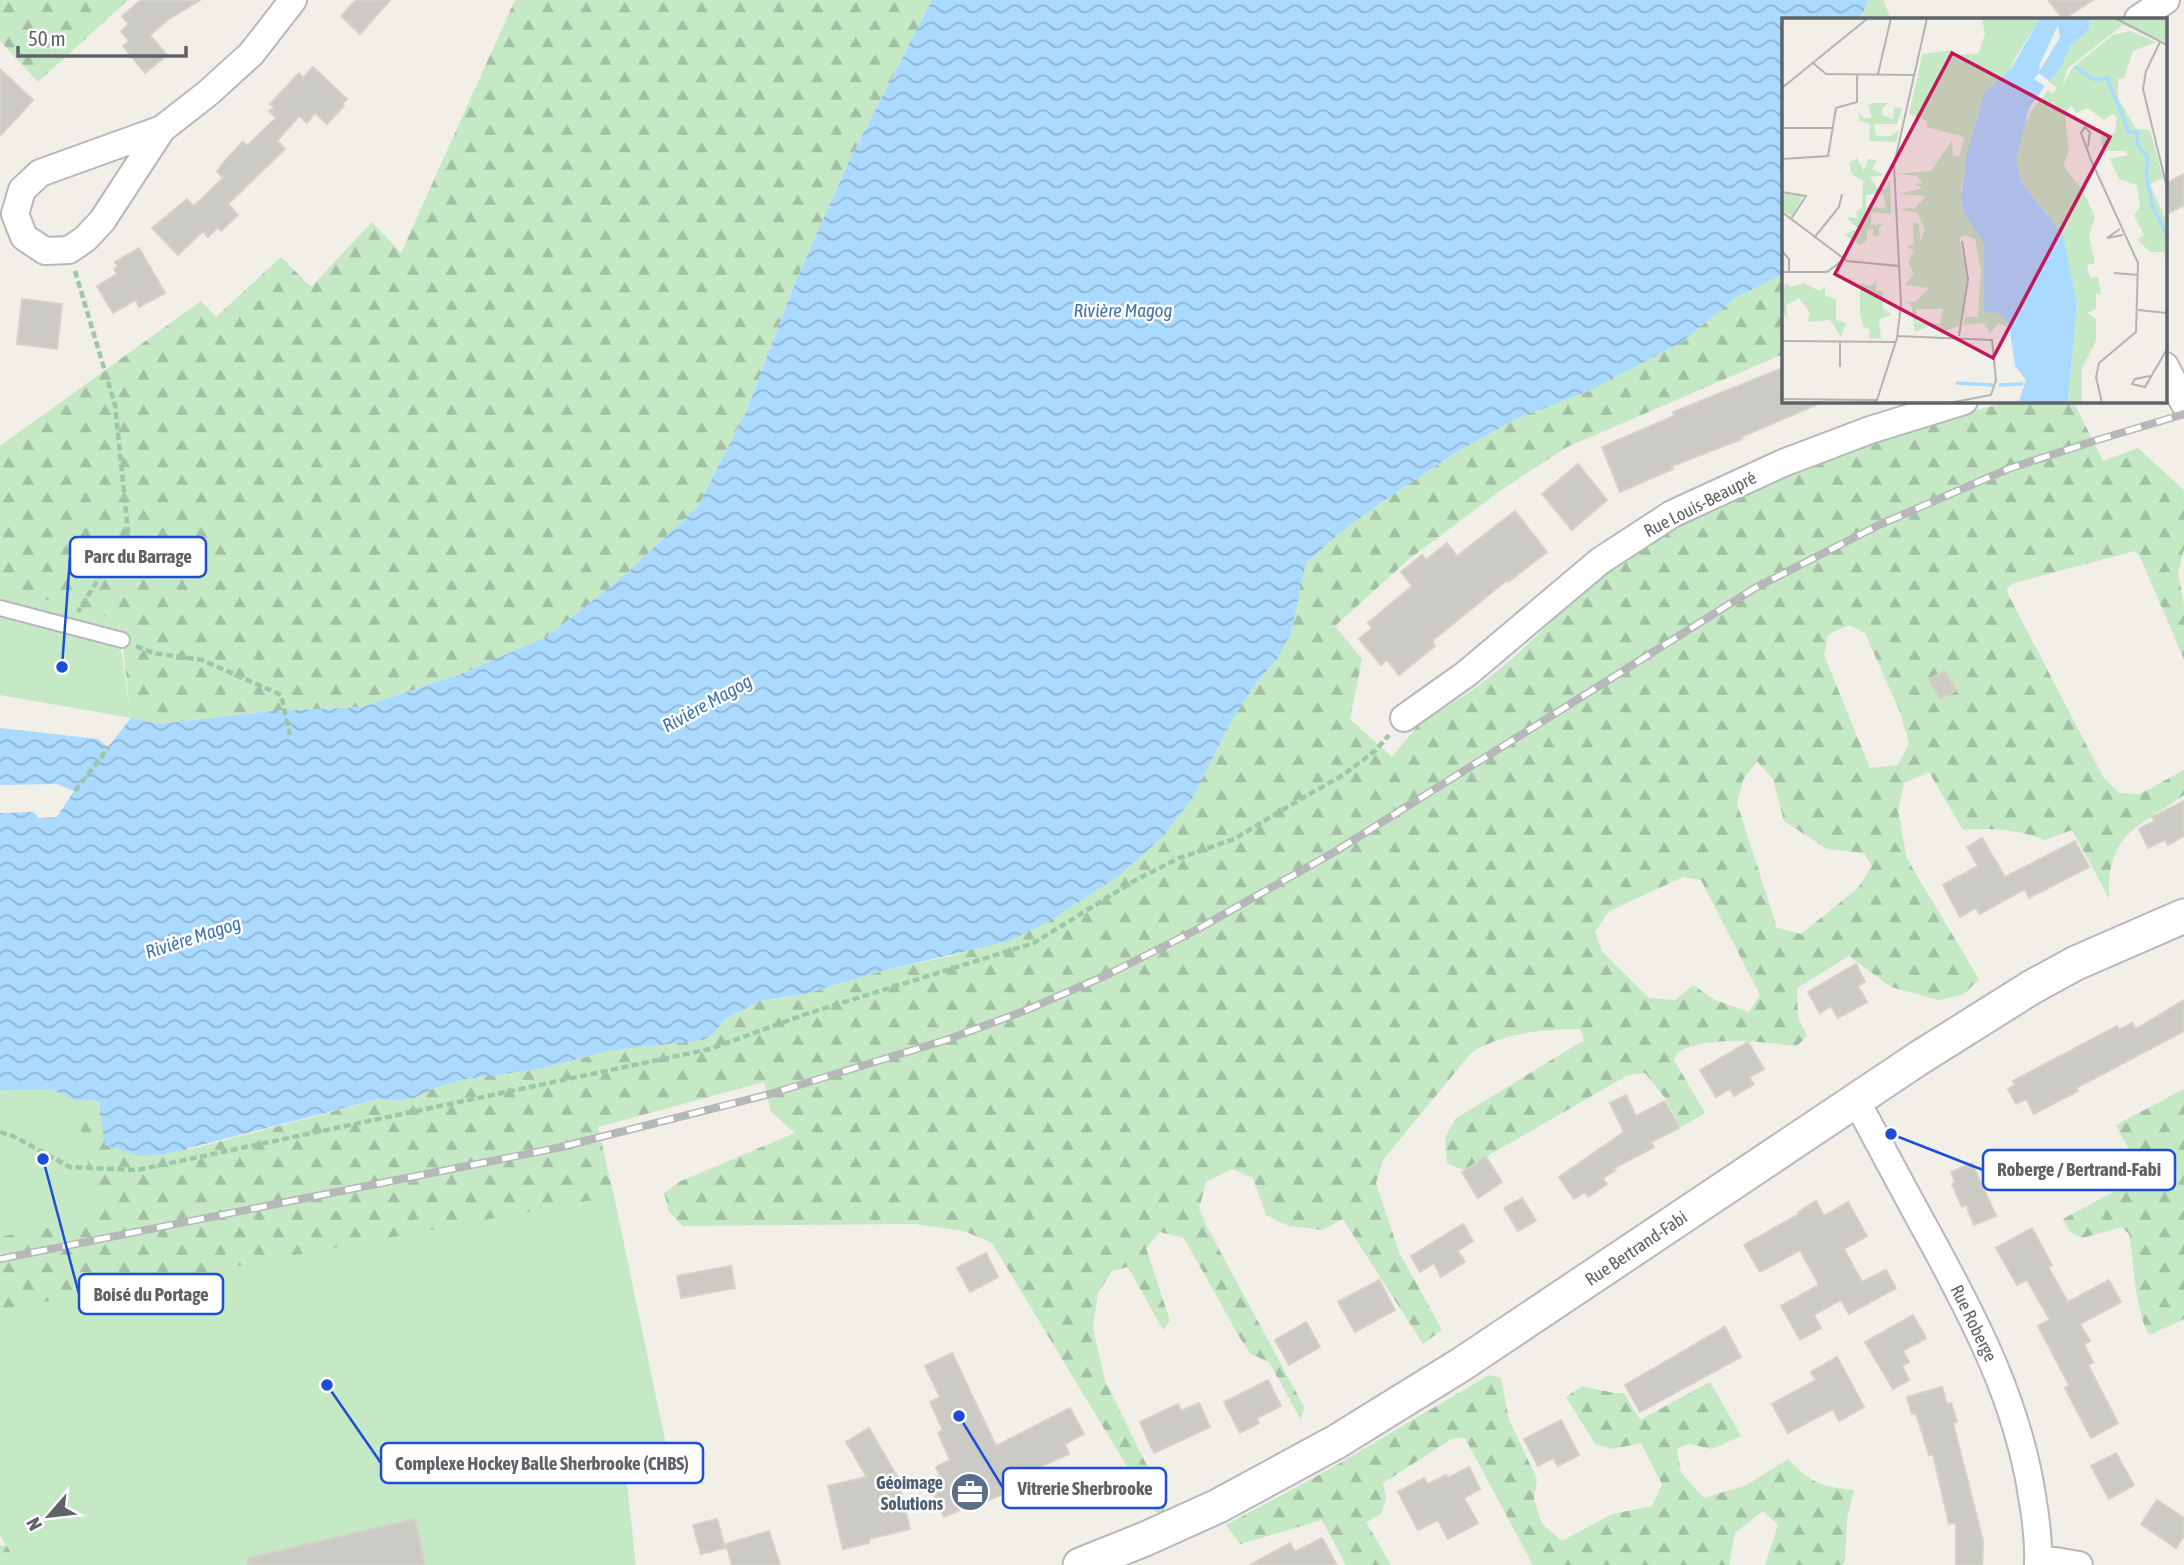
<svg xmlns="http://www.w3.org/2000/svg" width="2184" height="1565" font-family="'Asap Condensed',sans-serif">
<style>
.forest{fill:url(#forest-firs);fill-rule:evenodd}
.park{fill:#c5e8c5}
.water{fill:url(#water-waves)}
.building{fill:#cccac5;stroke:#d6d1c6;stroke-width:2}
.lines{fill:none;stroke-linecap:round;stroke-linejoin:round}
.service-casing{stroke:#b5b8bc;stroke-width:18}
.minor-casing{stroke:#b5b8bc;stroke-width:30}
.tertiary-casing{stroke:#b5b8bc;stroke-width:37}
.path{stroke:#9cc7a9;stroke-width:4.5;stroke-dasharray:7 3.5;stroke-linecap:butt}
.service{stroke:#fff;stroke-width:14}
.minor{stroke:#fff;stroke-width:26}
.tertiary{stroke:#fff;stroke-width:33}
.rail-casing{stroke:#b6b7b8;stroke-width:8}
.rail{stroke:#fff;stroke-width:5;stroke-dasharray:16;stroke-linecap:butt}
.labels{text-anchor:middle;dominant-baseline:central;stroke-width:5;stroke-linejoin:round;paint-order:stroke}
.street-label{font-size:18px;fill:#5f6368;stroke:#fff}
.service-label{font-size:18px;font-weight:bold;fill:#4e5e75;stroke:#fff;text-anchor:end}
.water-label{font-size:19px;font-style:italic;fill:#4174aa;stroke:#fff}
.inset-river{fill:none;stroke:#aadaff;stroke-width:3.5}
.inset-road{fill:none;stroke:#b3b3b1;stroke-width:2}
.view{fill:#c2185b;fill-opacity:0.15;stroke:#c2185b;stroke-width:3.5}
.inset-edge{fill:none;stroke:#5f6368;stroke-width:3.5}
.leader{fill:none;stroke:#1d4ed8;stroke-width:2.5}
.callout-dot{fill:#1d4ed8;stroke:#fff;stroke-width:2.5}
.callout{fill:#fff;stroke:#1d4ed8;stroke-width:2.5}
.callout-label{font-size:19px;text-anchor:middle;font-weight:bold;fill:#5f6368}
</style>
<defs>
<pattern id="forest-firs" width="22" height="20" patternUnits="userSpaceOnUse" patternTransform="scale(1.75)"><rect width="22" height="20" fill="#c5e8c5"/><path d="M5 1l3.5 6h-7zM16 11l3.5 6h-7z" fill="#a3c0a4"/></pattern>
<pattern id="water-waves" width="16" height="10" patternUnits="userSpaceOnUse" patternTransform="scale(1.75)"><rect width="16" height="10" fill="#aadaff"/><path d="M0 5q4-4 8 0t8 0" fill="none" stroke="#8eb4d2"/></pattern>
</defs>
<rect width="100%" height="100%" fill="#f1efe8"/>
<path class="forest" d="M0,0h128l-90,82 -38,-41z
M515,0h417l-82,159 -56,126 -47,125 -49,96 -72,68 -78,62 -82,36 -104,35 -90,4 -113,13 -28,-6 -9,-78 -5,-20 -117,-33v-141l201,-145 15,16 65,-60 30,30 61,-65 29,31z
M1869,0h14l8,19h-31z
M1779,274h4v80l-218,94 -65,43 -92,69 -73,66 27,33 -12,60 42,38 27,-33 58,-37 35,-28 91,-86 51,-38 146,-68 129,-44 82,-22h62l30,60 35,-13 46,42v59l-6,24 6,32v54l-44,-102 -5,-6 -121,32 -6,4 -1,5 96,185 16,16 21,1 44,-24v25c-47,32 -77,39 -75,103l-37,-68 -27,10c-26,-10 -54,-13 -82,-10l-34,-58 -25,11 -6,28 9,48 72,120 -15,15 -25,6 -48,-13 -42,-31 -52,32 1,29 9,19 -10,10c-36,-4 -87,-11 -119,6l-4,8 31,53 -25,15 -14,-29 -21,-26 -17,2 -165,95 -16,-7 -2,-25 10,-19 129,-79 -4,-11c-37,0 -78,4 -109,24l-88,107 -7,23 23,69 43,78 -19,14 -80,-125 -21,11 -33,-4 -23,-11 -13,-37 -21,-9 -26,13 -7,27 7,16 98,182 -3,13 -32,-58 -18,-8 -11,-16 -56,-100 -24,-6 -14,16 24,73 -7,9 -35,-63 -16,4 -14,22 -5,35 12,53 61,123 -5,12 -9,-8 -160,-265 -28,-12 -50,-7 -231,2 -14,-14 -5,-19 17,-12 114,-48 -24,-21 -7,-30 -166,45 16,69 -13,41 -601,170v-317l51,-1 24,11 24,1 89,49 191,-51 18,2 17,-3 21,-10 31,-9 74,-10 68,-18 95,-11 10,-5 11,-15 36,-19 45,-7 81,-24 65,-14 97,-34 71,-46 73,-77 40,-79 25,-38 21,-24 13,-25 14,-70 31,-27 46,-34 75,-50 59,-33 73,-28 93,-49 53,-44zM1849,625l16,8 35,79 9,31 -11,22 -28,3 -46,-113 4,-20zM1757,761l16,18 11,42 43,28 37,4 8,13 -14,22 -57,46 -24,-6 -40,-125 6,-23zM1683,877l18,3 59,115 -11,17 -34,-12 -22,-15 -18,15 -26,-2 -47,-47 -7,-19 14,-21z
M2184,1089v230l-34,16c-14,-16 -17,-78 -21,-101l-7,-7 -40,11 -12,-6 -7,-13 80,-43 -27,-51z
M1489,1375l12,3 8,42 28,59 -3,21 8,24 20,17 50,-27 40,-8 10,-22 -21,-41 -28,6 -18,-5 -29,-47 16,-11 32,7h10l16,27 70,-38 31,54 -29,13 -23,-5 -12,5 4,24 23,25 43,-13 41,-26c22,24 34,28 66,31l-7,30 -2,41 -3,4h-77l13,-40 -15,-14 -28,22 -6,32h-196l-68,-127h-12l-70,45 3,16 -5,15 -15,8 25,43h-45l-24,-45 -82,24 -14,-19 102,-55z
M0,1504l42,61h-42v-19l6,-1 -6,-10z"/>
<path class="park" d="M0,587l117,33 14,98 -131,-23z
M51,1089l24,11 24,118 -99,19v-147z
M614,1196l55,263 -43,17 10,89h-618l-18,-30v-225z"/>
<path class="water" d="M932,0h937l-9,19h-77v255l-48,24 -53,44 -93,49 -73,28 -59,33 -75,50 -46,34 -30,27 -15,70 -13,25 -21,24 -25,38 -40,79 -30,38 -43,39 -71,46 -39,19 -123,29 -81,24 -45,7 -36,19 -11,15 -10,5 -95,11 -68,18 -74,10 -31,9 -21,10 -17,3 -18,-2 -213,55 -26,2 -35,-11 -6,-44 -24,-1 -24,-11 -51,1v-277l33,-1 6,6 18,-1 17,-26 -17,-7 -57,1v-57l98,11 10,8 23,-29 28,6 113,-13 90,-4 104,-35 82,-36 78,-62 72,-68 49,-96 47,-125 56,-126z"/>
<path class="building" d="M141,0h59l-31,19 -19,16 17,20 -22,18 -22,-27 6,-5 -8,-10 8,-7 -7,-8z
M356,0h34l-30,34 -19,-18z
M2048,0h45l-30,19z
M313,67l34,32 -5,5 2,2 -17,18 -12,-11 -8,10 -8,-7 -22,25 8,8 -57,55 10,11 -17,16 -3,-4 -10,10 -5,-6 -25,24 -26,-27 35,-29 7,7 29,-28 -6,-7 8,-10 18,-19 4,4 29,-28 -7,-7 5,-4 -4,-3 29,-31 4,5z
M0,69l33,31 -33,36z
M2184,174v31l-19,10v-31z
M139,248l26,45 -26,14 -3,-7 -23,13 -16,-27 20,-12 -3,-5 4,-3 -3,-4z
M22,299l40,5 -5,45 -40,-5z
M1783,368v33h42l-84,36 1,2 -70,27 1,3 -53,23 -18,-45 72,-31 -1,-4z
M1578,464l29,36 -35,30 -30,-36z
M1515,511l32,41 -39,30 -1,-2 -75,61 3,5 -36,29 -12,-15 -6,5 -22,-26 13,-11 -4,-5 44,-37 -11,-14 21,-17 4,5 21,-17 10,13z
M1945,671l11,19 -16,9 -11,-19z
M2184,801v35l-16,9 -3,-5 -17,8 -9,-19 16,-8 -3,-4z
M1982,838l23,39 70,-36 14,26 -60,31 -4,-9 -45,25 -4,-6 -16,9 -17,-32 35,-19 -11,-19z
M1856,964l9,18 -7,4 9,16 -29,16 -7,-12 -11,7 -12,-21z
M2184,1000v31l-108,57 2,3 -44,23 -8,-15 -10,5 -8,-15 7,-4 -2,-4 104,-55 2,4 13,-7 4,6z
M1748,1042l16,27 -15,8 5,7 -20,12 -4,-7 -14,8 -16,-27z
M1626,1095l10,21 29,-15 14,27 -28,14 3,5 -40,21 2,2 -13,8 4,6 -19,13 -3,-5 -11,7 -15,-22 65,-45 -14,-29z
M1486,1157l16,25 -24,16 -16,-26z
M1972,1163l24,53 -22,9 -8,-20 -4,2 -10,-23 3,-2 -4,-10z
M1522,1198l14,23 -18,10 -14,-23z
M1816,1201l8,15 24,-14 19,34 -23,13 18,33 24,-12 10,18 -47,26 -8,-14 -27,15 7,13 -21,12 -19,-34 38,-21 -19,-35 -40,22 -16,-27 55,-31 -1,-2z
M1463,1224l10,17 -15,10 7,11 -24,15 -7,-14 -14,9 -9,-16z
M2032,1228l20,37 -4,2 20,35 41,-22 12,22 -41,22 10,17 -6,3 9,18 -5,3 30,58 -27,15 -26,-50 4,-3 -31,-59 12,-6 -23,-40 -10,5 -21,-37z
M986,1253l12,24 -28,15 -13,-24z
M731,1266l4,22 -54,10 -4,-22z
M1379,1280l16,30 -40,22 -17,-30z
M1913,1315l13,23 -23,13 6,11 -7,4 7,14 -16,9 -28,-47z
M1306,1322l14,25 -31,18 -14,-25z
M1725,1327l16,30 -101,55 -15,-27z
M952,1353l44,93 74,-38 14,26 -19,10 4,10 -66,29 4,9 -33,15 -1,-3 -29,13 -16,-35 12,-6 -4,-9 14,-7 -12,-27 5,-3 -13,-28 10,-5 -15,-31z
M1837,1357l27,50 -25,14 -6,-12 -45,24 -16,-29 44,-24 -5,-8z
M1268,1380l13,26 -24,12 2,5 -19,10 -16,-31z
M1942,1387l5,18 4,-2 6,19 -4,1 30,118 -1,24h-26v-43l-7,2 -16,-70 -4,1 -13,-42 -4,1 -5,-17z
M1199,1403l11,24 -56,26 -14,-31 38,-18 3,7z
M1561,1420l18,35 -21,11 -5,-8 -15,8 -14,-27z
M869,1428l29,50 12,51 -41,10v4l-26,6 -15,-63 39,-9 -21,-35z
M2116,1453l18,32 -25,14 -18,-33z
M1469,1467l11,22 -16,9 14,25 -30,16 -10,-19 -20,10 -20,-38 26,-14 4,6 18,-9 2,3z
M2157,1500l27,18v18l-8,12 -35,-24z
M415,1519l10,46h-177v-7z
M717,1519l8,29 -24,6 -8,-29z
M769,1531l11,34h-48l-6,-21z
M1322,1538l15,27h-87l40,-22 5,9z"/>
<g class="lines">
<g class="service-casing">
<path id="service" d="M0,608l122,32"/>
</g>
<g class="minor-casing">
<path id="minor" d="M2138,19l28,-19
M162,129l-122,44 -18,17 -7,24 9,23 21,14 24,-1 16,-11 17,-18 60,-92 46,-36 43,-39 42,-54
M2165,366l19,37
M1404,718l62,-44 134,-113 72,-47 111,-51 87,-33 94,-29
M1856,1100c25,47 50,94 76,141 44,81 86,162 100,255 4,23 7,46 6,69
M2038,1558l41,7"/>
</g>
<g class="tertiary-casing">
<path id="tertiary" d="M1080,1565l65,-26 73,-33 118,-64 126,-78 457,-306 113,-71 44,-24 108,-47"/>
</g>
<path class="path" d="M75,271l40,134 13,126 -50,81
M136,646l17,7 49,7 79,35 9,40
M75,791l34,-44
M0,1132l13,4 57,31 67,3 573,-121 96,-35 228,-71 100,-62 43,-22 57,-20 65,-39 44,-25 33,-25 13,-15"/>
<use href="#service" class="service"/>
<use href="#minor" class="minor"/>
<use href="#tertiary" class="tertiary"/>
<g class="rail-casing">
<path id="rail" d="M0,1259l557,-111 213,-54 176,-54 78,-29 85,-37 87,-44 140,-79 419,-263 124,-63 129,-56 86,-28 90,-27"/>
</g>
<use href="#rail" class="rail"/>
</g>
<defs>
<g id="office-disc" transform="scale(2.0125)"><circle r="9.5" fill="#5c6f8a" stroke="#fff"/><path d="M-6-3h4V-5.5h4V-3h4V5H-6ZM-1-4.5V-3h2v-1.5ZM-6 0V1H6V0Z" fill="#fff"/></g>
</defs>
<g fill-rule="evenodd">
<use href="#office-disc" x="970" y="1492"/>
</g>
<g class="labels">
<g class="street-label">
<text transform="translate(1700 504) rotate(-27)">Rue Louis-Beaupré</text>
<text transform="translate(1636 1248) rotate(-34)">Rue Bertrand-Fabi</text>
<text transform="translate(1974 1323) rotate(64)">Rue Roberge</text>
</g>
<g class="service-label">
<text x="943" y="1482">Géoimage<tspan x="943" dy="21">Solutions</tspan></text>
</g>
<g class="water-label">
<text x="1123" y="310">Rivière Magog</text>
<text transform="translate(707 703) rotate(-29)">Rivière Magog</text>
<text transform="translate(193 937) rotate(-18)">Rivière Magog</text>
</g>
</g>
<g transform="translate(1782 18)">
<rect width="385" height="385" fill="#f1efe8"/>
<path d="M200,0h58l-63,102 -16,69 4,26 19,29v67l16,2 10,15 -12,-5 -8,11 -6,-11 -21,2 2,-8h13l3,-46 -6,-32 -10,-4 -6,3 8,38 -7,49 -19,8 -9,-8 -17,7 -3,-25 -6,-5h9l14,-14 -24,-3 9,-12 -6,-10 6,-13 -8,-3 8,-3 -1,-22 6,2 1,18 5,-13 -8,-16 -19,-4 17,-1 11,-12 -28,-2 25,-6 -9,-3 8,-2 -5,-7 -21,-2 35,-3 21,-31 1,16h7l4,-18 -11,-6 -32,-73 2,-5 29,-4 2,5 24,-1 7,-20zM134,291h27l-3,15 -23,-2zM348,13l26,11 -23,9 -9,27 -6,1v19l18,31 14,1 13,48 -13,6 17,40v41l-3,-13h-14l-12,-12 6,-5 -10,-20 6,-8 -3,-22 -18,-6 -9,-20 18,-4 -2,-4h-23l-3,-14 15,-4 2,-16 -5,-3 -8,6 -16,-12 -12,5 -5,-8 -6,9 4,38 -6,13 20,26 12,26 -6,18 6,28 -8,2 3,13 8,-1 3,17h-5v15l-9,4 9,6v22l-14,27v35h-14l9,-100 -7,-34 -22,-54 -27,-34 -5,-22 3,-23 12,-24 10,4 13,-14 18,-34 41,-33zM92,85h15l-6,4 -1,8 11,4 1,-12 8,1 -5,16h-23l2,12h14l9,-6 -3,12 -27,-1 1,-17 -10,-3 -2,-10 6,7h8l-4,-13zM75,140l7,13 4,-12 9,1 -5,9 13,6 -15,2 8,12h8l4,-10 1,35 -20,-2v14l14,-3 -6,4v9h-7l2,-7h-7v11l-7,5 -15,-10 8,-5 10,4 -17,-17 11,1 -1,-6 6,-4 1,-27 -11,-7 -3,-11zM101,176l3,14 -20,-1v-12zM94,262v11h7v18l9,5 -13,6 2,19 -12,-1 1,-8 -7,-4 -3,-13v-30l11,3zM3,265l5,4 14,-4 15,8 6,-5v9l11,5v20l10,3 -5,14 -11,-17 -23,2 3,-9 -11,-15 -13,7 2,16 -6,-12z" fill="#c5e8c5" fill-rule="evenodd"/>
<path d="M224,0h34l-25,37 -4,14 -16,17 -13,-4zM308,0h77v24l-44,-17 -55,43 -9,28 -18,20 -10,-4 17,-22 4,4 5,-5 -8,-8 22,-36 18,-15zM200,36l-26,81 -29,-8v-6l-18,-7 13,-57zM0,176l21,1 -11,21 -10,-6z" fill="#c5e8c5"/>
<path d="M258,0h50l-1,12 -18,15 -12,26 -10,10 -10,-8 -5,6 11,7 -16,22 -13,51 5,22 42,54 14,68 -9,100 -49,-2 7,-21 -11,-14 -6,-41 -10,-12 -15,-1v-68l-19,-29 -4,-17 6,-45 18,-61 26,-23zM276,7l2,12 -21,35 1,-8z" fill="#aadaff" fill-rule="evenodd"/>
<path class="inset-river" d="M293,48l19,14 13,-2 22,54h8l1,14 10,11 -2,17 7,34 14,27M174,365l37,2M217,367l24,-1"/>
<path class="inset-road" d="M333,0l52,27M378,24l-14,29 -3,18 24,99M31,45l13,11 88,1M96,56l13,-56M0,70l86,-70M0,110h51M306,129l2,-15 -5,-5 -4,6 10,27 47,103 -2,69 -37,31 -3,14 6,26M0,141l46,-3 8,-48 21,-6v-28M0,174l24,4 -15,23M0,194l65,49 52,5M338,211l-13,9 16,-3M32,220l25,-31 3,-13M0,233l7,8v13M0,254h45l16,-12M332,255l24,2M356,292l29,3M115,318l95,4 4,40 -5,15 -42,8M177,318l9,-57 -6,-38M0,323l114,1M58,349v-25M368,358l-15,3 -3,5 13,3 22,-38M0,381l95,1M94,385l21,-65 4,-34 -7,-139 33,-147"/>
<path class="view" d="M170,35l158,84 -117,221 -158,-84z"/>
<rect width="385" height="385" class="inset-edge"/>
</g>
<path class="leader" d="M62 667L70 557M1891 1134L1983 1170M43 1159L79 1294M327 1385L381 1463M959 1416L1003 1488"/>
<g class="callout-dot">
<circle cx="62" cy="667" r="7"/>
<circle cx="1891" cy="1134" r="7"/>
<circle cx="43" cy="1159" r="7"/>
<circle cx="327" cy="1385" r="7"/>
<circle cx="959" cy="1416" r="7"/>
</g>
<g class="callout">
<rect x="70" y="537" width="136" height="40" rx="7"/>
<rect x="1983" y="1150" width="192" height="40" rx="7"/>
<rect x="79" y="1274" width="144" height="40" rx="7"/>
<rect x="381" y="1443" width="322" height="40" rx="7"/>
<rect x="1003" y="1468" width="163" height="40" rx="7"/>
</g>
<g class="callout-label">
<text x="138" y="563">Parc du Barrage</text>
<text x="2079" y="1176">Roberge / Bertrand-Fabi</text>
<text x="151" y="1301">Boisé du Portage</text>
<text x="542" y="1470">Complexe Hockey Balle Sherbrooke (CHBS)</text>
<text x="1085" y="1495">Vitrerie Sherbrooke</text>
</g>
<g transform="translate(49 1516) rotate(242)" stroke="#ffffff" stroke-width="5" paint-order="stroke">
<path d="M0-5L12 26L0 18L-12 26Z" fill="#5f6368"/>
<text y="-10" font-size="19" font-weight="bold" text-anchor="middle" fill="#5f6368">N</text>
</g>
<path d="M18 46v10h168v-10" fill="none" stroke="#5f6368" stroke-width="3.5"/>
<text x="28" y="46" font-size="21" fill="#5f6368" stroke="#ffffff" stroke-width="5" paint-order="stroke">50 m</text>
</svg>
